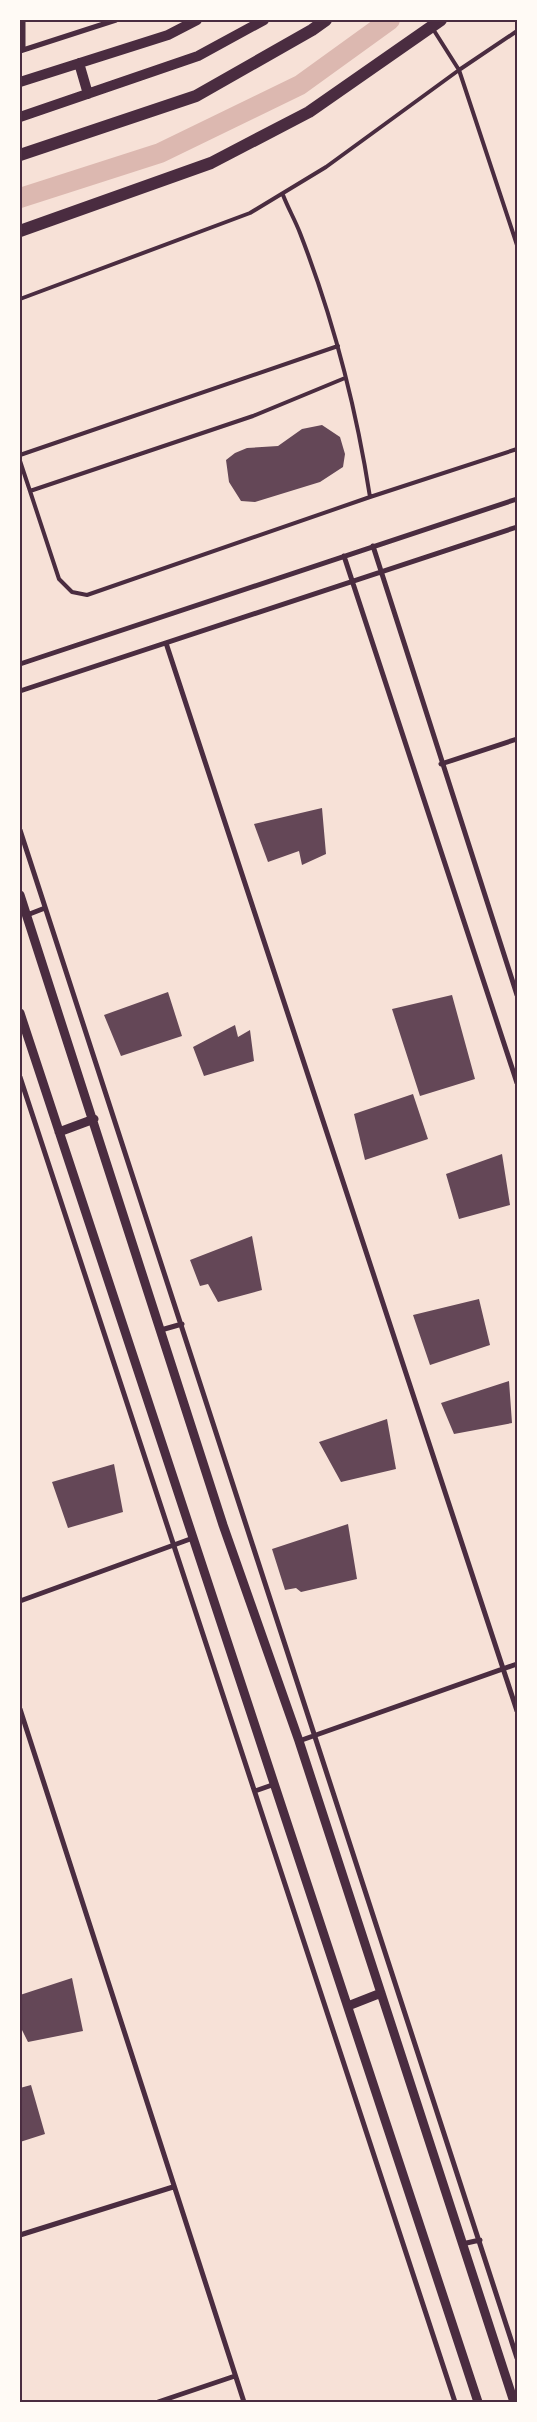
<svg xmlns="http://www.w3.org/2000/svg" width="537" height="2422" font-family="Ubuntu,sans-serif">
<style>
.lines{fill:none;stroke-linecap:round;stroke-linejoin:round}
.canal{stroke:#dcb8b0;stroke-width:20}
.building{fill:#644757}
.service{stroke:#4a2c40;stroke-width:4}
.minor{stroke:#4a2c40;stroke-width:5}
.tertiary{stroke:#4a2c40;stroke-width:9}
.secondary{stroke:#4a2c40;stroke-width:10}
.primary{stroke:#4a2c40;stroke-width:12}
.neatline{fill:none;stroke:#4a2c40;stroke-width:2}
</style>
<rect width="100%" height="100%" fill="#f7e1d7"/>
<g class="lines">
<path class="canal" d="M20,198l140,-45 140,-68 90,-65"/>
</g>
<path class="building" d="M322,425l18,12 5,17 -2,13 -23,15 -65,20 -14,-1 -12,-19 -3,-22 9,-7 12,-5 31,-2 24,-17z
M322,808l4,46 -24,11 -3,-14 -31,11 -14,-38z
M168,992l14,44 -61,20 -17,-41z
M452,995l23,84 -55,17 -28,-87z
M235,1025l3,12 12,-7 4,31 -50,15 -11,-29z
M413,1094l15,45 -63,21 -11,-46z
M502,1154l8,51 -51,14 -13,-45z
M252,1236l10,54 -44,12 -10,-18 -8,2 -10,-26z
M479,1299l11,46 -60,20 -17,-50z
M509,1381l3,42 -58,11 -13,-31z
M387,1419l9,50 -55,13 -22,-40z
M114,1464l9,48 -55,16 -16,-46z
M348,1524l9,55 -56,13 -5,-4 -11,2 -13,-41z
M72,1978l11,53 -55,11 -8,-16v-31z
M31,2085l14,49 -25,8v-54z"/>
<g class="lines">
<path class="service" d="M433,29l26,41 58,175
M283,195c5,13 12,25 17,38 33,85 56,174 70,264
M20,299l230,-86 76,-46 133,-97 58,-39
M20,455l318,-109
M20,461l10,30 223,-75 92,-38
M30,491l29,88 13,13 15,3 283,-98 147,-48"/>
<path class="minor" d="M23,20v30
M20,51l96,-31
M373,546l144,449
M344,556l173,527
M166,643l351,1068
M20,664l497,-165
M20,691l497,-164
M441,764l76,-25
M20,830l497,1528
M27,915l18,-7
M20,1077l435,1325
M161,1330l21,-6
M20,1601l173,-63
M20,1709l224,693
M299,1741l218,-77
M255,1791l20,-7
M20,2235l153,-48
M462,2244l18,-4
M158,2402l77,-26"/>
<path class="tertiary" d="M20,895l203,630 76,216 215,661
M20,1013l458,1389
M59,1132l35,-13
M348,2006l33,-13"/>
<path class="secondary" d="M79,63l9,31
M20,82l148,-47 29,-15
M20,117l178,-61 66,-36"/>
<path class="primary" d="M20,155l176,-59 116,-66 14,-10
M20,231l191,-68 98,-51 132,-92"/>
</g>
<rect width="537" height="2422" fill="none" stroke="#fffaf5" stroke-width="42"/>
<rect x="21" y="21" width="495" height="2380" class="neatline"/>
</svg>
